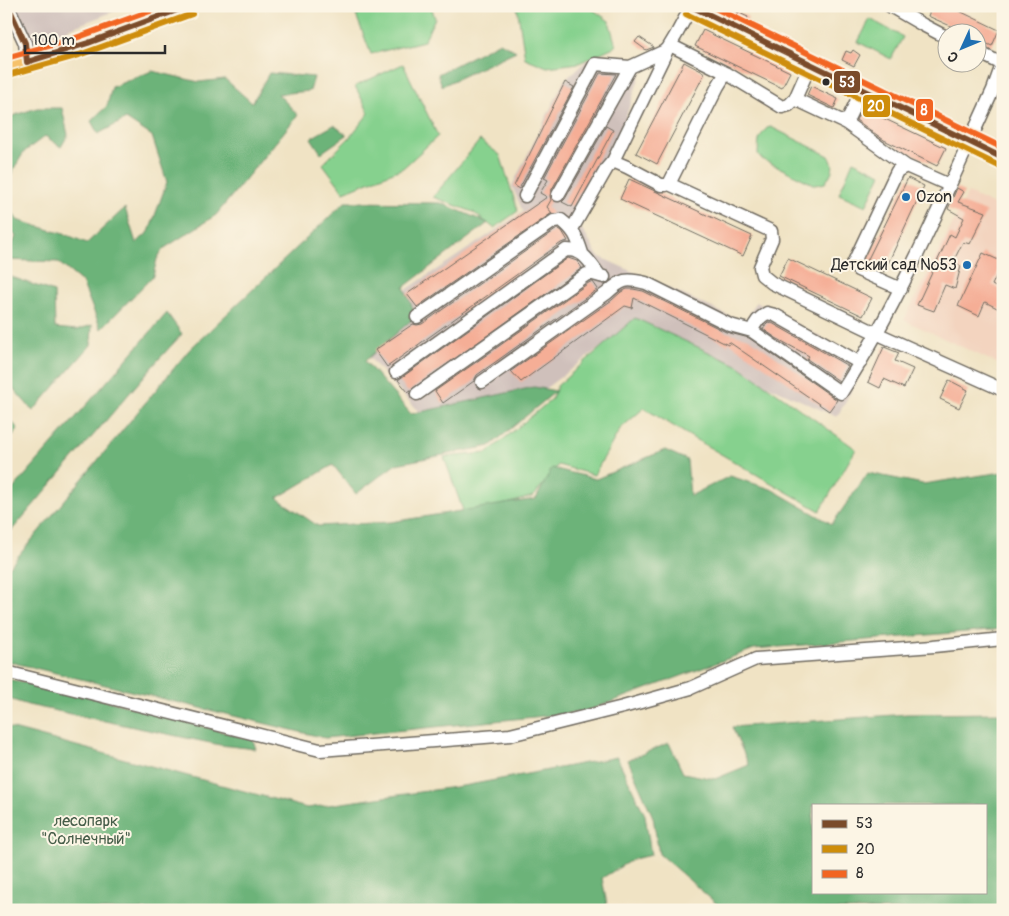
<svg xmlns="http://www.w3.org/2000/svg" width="1009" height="916" font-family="Pangolin,sans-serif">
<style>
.built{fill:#f3d4bf}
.industrial{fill:#cfc0bb}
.green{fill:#86d18e;stroke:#587e5c}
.forest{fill:#6cb379;stroke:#4c6f52;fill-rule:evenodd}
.building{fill:#f5ae96}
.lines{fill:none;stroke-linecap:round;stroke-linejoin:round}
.minor-casing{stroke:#706b61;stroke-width:15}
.major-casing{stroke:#706b61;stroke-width:19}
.minor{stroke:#fff;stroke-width:12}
.major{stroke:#f6c16b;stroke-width:16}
.bus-1-casing{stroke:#fcf5e5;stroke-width:10}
.bus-2-casing{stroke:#fcf5e5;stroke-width:10}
.bus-3-casing{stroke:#fcf5e5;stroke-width:10}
.bus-1{stroke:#7a4b2a;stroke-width:6}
.bus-2{stroke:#ce8d09;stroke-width:6}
.bus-3{stroke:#f26522;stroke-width:6}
.bus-dot{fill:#2b2b2b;stroke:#fcf5e5;stroke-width:2}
.poi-dot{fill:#1f6fb2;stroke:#fcf5e5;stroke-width:2}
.labels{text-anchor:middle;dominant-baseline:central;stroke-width:4;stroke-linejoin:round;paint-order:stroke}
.poi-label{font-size:16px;fill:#2b2b2b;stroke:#fcf5e5;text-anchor:start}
.park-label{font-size:16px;fill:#465d49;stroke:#fcf5e5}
.line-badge{stroke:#fcf5e5;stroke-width:2}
.badge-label{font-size:14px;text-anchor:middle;font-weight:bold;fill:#fff}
</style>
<rect width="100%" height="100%" fill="#fcf5e5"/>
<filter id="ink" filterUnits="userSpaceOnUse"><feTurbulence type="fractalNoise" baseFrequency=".02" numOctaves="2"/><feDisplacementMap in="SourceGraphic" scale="10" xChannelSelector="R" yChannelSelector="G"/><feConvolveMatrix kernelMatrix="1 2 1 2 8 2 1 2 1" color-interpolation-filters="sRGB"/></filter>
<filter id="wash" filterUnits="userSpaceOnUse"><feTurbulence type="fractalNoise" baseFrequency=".0096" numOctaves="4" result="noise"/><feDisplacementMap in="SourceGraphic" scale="20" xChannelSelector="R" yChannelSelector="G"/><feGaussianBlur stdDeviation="1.12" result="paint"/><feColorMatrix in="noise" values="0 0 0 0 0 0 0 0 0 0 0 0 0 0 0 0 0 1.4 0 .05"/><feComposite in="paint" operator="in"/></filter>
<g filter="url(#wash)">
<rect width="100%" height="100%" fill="#f0e3c4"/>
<path class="built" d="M968,193l35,16v157l-99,-46z"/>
<path class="industrial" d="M16,6h112l-96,37z
M586,61h59l-28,82 -37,83 18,30 147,67 11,-21 111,60 -30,55 -205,-93 -97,72 -116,16 -53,-58 37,-62 120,-80 -11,-26 52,-105z"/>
<path class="green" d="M374,6h57l4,12 -11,23 -53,13 -15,-39z
M517,6h71l21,15 7,25 -37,17 -32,4 -22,-9z
M870,19l33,18 -12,22 -33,-17z
M403,64l35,72 -35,32 -59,24 -21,-28 27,-27 19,-24 -14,-27z
M771,127l58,29c7,12 3,16 -4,27l-10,2 -53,-26 -4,-5c1,-14 -1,-15 9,-26z
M480,140l20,15 18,56 -24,17 -21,-16 -40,-15z
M853,161l28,13 -15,32 -27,-12z
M635,318l104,48 117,83 -36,62 -127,-73 -49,-30 -24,21 -26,46 -36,-10 -24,31 -69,20 -21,-59 43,-4 65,-54 5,-13z"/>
<path class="forest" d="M500,42l16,9 -74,35 -4,-12z
M152,71l47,11 26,-3 27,24 17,-30 45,4 -4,14 -32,3 20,21 -82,100 -53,34 -6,10 -4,17 -52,53 -19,-47 -24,-20 -52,-2 10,-24 -10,-8v-28l11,20 50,15 20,8 38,-35 11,35 13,-11 18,-50 -15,-46 -26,-17 -28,15 -7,-13 16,-15 5,-19z
M37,108h25l6,27 -7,12 -16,-11 -21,16 -12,20 -6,22v-76z
M334,125l13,10 -26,18 -10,-15z
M345,202l96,1 47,20 -84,64 12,29 -51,45 46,53 123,-27 22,4 -66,55 -94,18 -40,30 -23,-29 -56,33 41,28 73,-4 145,-23 16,-31 44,11 69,-29 22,10 3,36 40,-20 41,13 61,35 36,-51 55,11 80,-12v157l-249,20 -170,63 -259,26 -319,-77v-90l183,-221z
M6,275l48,17 1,36 22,2 15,-5 -1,20 -58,66 -23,-26 -4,-7z
M167,313l15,21 -24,26 -152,177v-40z
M8,417l10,12 -12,14v-24z
M6,679l54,9 193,52 3,9 -36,-4 -192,-40 -22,-7z
M1003,713v197h-288l3,-5 -59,-51 -6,-37 -25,-57 41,-17 14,30 32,6 34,-14 -17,-38 175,-13zM813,805h172v87h-172z
M6,727l301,81 162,-23 148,-28 28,58 6,40 -18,4 -31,19 6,32h-602z"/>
<g id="blocks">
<path class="building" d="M932,6h17l50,24 -7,16 -16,-7v-7h-12l-36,-16z
M726,7l22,10 -2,5 -22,-11z
M703,30l87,42 -8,16 -87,-42z
M639,37l15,10 -8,3 -11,-8z
M853,50l7,5 -6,11 -12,-6 4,-9 5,2z
M684,62l21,11 -48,91 -21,-11z
M600,73l16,1 -65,117 -1,5 1,4 -4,7 5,6 -135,94 -10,-13 140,-97 -7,-4 8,-13 -4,-2z
M565,82l9,5 -55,102 -5,-3z
M811,86l27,13 -4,9 -27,-13z
M862,108l84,40 -9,18 -53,-26 -28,-20z
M606,126l7,4 -41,77 -10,-5 3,-3z
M908,178l16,8 -40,86 -18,-9z
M629,179l123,57 -9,20 -123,-57z
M957,188l7,4 -6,10 28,10 -16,32 -7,-2 -10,20 8,4 -6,23 -10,-4 -11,26 -17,-6 33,-71 5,3 9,-19 -16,-9z
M557,229h2l3,2 6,10 -7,2 -174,124 -12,-17 38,-26 4,1 5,-1z
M983,253l20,9 -11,23 11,6v20l-18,-9 -6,14 -21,-10z
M568,258l9,3 5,7 -174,124 -10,-12z
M788,258l84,40 -9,18 -84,-40z
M590,282h3l5,7 -121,86 -3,6 -31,22 -8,-12z
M627,289h6l10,2 83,41 23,6 88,62 -8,11 -100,-69 -1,3 -94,-47 -2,10 -7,-2 -104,76 -10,-11 101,-71 9,-8z
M768,322l4,1 76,43 -9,15 -32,-22 2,-3 -33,-18 -13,-9 3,-5z
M884,347l15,6 -4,8 18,8 -9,19 -20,-9 -4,9 -12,-6z
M949,380l19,10 -9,18 -19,-9z"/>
</g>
</g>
<g filter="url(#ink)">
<use href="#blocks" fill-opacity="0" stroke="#706b61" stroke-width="1"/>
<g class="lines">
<g class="minor-casing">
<path id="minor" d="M8,6l17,37 2,19
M890,6l33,19 23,12
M670,45l56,28 56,34 7,-2 6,-6 51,24 60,43
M976,51l26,13
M795,99l15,-34
M846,123l16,-33
M613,161l54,-111 9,-15 15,-28
M669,184l102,47 1,8 -12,28 2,8 10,8 104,50 127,57
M558,195l72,-128
M525,196l70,-132 35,3 37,-17
M572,229l35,-61 6,-7 14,6 34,18h5l3,-1 49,-98 8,-13
M901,289l-43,-19 -5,-6 44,-93 9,-5 43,19
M417,317l137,-96 7,-1c13,10 16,17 21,33
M752,331c3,-9 7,-13 15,-18l8,2 85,48
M396,372l170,-122c18,-1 24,13 34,26
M482,382l125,-89c15,-14 19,-15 39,-10l84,42 22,6 89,62c61,-95 105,-201 152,-303l10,-28
M417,394l170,-120h6l11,3
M6,672l314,78 190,-15 113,-28 68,-19 65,-29 178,-13 69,-7"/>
</g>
<g class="major-casing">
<path id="major" d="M690,6l313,152
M6,67c63,-15 123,-38 183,-61"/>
</g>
<use href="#minor" class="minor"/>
<use href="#major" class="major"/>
<g class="bus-1-casing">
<path id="bus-1" d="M8,6l17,37 2,19
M691,6l312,152
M27,62l61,-19 100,-37"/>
</g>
<g class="bus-2-casing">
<path id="bus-2" d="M686,14l313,152
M8,75l71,-20 113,-41"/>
</g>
<g class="bus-3-casing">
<path id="bus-3" d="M711,6l292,142
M6,58l67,-19 91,-33"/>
</g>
<use href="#bus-1" class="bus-1"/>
<use href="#bus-2" class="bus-2"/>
<use href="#bus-3" class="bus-3"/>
</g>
</g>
<circle class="bus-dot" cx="826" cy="82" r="4.5"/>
<g class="poi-dot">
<circle cx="906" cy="197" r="5"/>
<circle cx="967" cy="265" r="5"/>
</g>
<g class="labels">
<g class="poi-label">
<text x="916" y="197">Ozon</text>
<text x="957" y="265" text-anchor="end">Детский сад №53</text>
</g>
<g class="park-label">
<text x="86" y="821">лесопарк<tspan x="86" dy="18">"Солнечный"</tspan></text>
</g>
</g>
<g class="line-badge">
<rect x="833" y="70" width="28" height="24" rx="5" fill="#7a4b2a"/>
<rect x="862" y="94" width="29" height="24" rx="5" fill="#ce8d09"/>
<rect x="915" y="98" width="19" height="24" rx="5" fill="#f26522"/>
</g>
<g class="badge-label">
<text x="847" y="87">53</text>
<text x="876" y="111">20</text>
<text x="924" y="115">8</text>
</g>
<rect width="1009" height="916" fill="none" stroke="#fcf5e5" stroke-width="25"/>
<rect x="812" y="804" width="175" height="90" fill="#fcf5e5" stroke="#a8a49b"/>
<rect x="822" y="820" width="25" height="8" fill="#7a4b2a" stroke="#a8a49b"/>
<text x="856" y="828" font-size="15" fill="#2b2b2b">53</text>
<rect x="822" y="845" width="25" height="8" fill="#ce8d09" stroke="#a8a49b"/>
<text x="856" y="854" font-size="15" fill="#2b2b2b">20</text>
<rect x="822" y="870" width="25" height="8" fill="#f26522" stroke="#a8a49b"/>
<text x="856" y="878" font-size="15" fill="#2b2b2b">8</text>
<g transform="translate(962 48) rotate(226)"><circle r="24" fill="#fcf5e5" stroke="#a8a49b"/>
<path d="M0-4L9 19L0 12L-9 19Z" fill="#1f6fb2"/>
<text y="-8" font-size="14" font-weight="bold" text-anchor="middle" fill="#2b2b2b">С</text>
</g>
<path d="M25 45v8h140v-8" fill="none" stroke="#2b2b2b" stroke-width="2.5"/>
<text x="32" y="45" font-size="15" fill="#2b2b2b" stroke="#fcf5e5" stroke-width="4" paint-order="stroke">100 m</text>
</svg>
